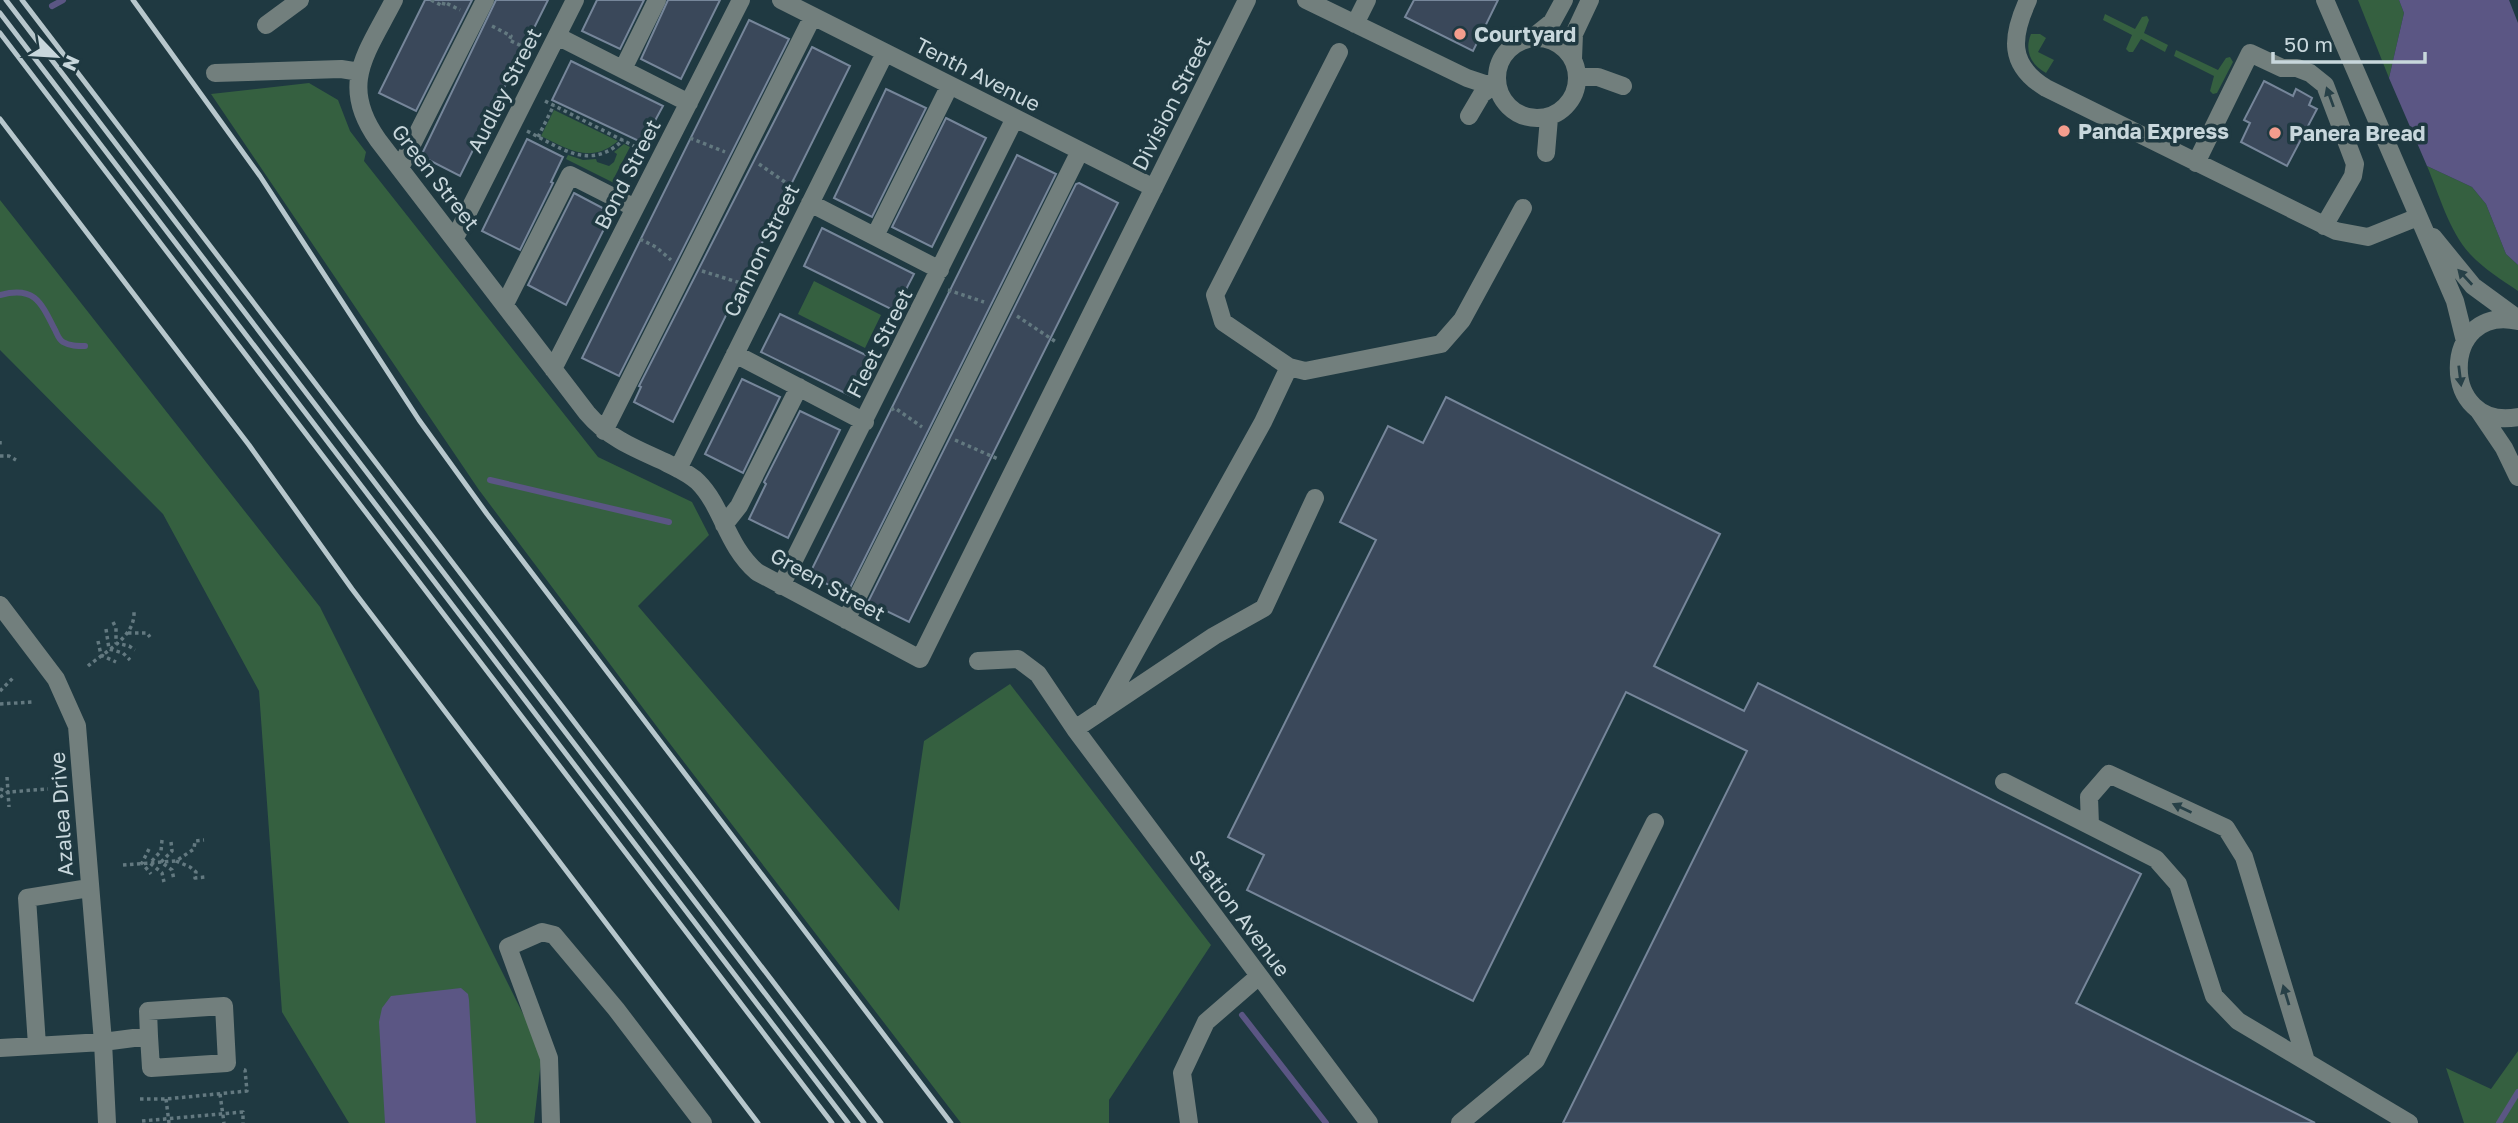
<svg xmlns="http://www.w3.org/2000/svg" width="2518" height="1123" font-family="'Golos Text',sans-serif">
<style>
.green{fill:#356040}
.water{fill:#5b5684}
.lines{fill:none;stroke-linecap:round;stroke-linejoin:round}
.stream{stroke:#5b5684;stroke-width:6}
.building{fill:#3a485a;stroke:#76869a;stroke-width:2}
.path{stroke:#637980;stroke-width:3.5;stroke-dasharray:3.5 3.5;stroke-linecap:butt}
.minor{stroke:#727f7d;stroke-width:18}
.rail{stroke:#b7c7cc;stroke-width:5}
.oneway{fill:#274047}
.poi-dot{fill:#f49d8d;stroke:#1f3941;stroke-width:2.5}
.labels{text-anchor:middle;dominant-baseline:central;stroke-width:7;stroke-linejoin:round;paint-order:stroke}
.poi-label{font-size:21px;font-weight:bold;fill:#c8d7dc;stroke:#1f3941;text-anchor:start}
.street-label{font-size:21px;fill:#c8d7dc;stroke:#1f3941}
</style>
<rect width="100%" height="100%" fill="#1f3941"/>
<path class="green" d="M2358,0h41l5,13 -15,65z
M2105,14l30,15 7,-12 5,-1 2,4 -5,13 24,12 -3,7 -24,-13 -8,13h-4l-3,-3 6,-14 -29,-15z
M2031,34h9l6,4 -8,14 16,8 -8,13c-15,-8 -22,-22 -15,-39z
M2176,50l42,20 8,-12 4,-1 3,5 -16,31 -4,1 -3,-3 4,-15 -40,-20z
M309,83l29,17 12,31 16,21 -2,9 234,296 94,45 17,33 -71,71 261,305 25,-170 86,-57 201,261 -102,155v23h-148l-297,-387 -185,-246 -268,-396z
M554,110l64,31c-27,23 -49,9 -77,-5z
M624,144l6,3 -15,29 14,7 -3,6 -60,-30 2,-4 15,5 13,-1 1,3 12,4 5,-4 3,-8 -3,-2z
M2427,166l45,21 14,17 20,50 12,11v26c-16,-11 -34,-22 -48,-37 -21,-23 -31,-60 -43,-88z
M0,200l320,407 222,445 -8,71h-185l-67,-111 -23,-321 -96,-177 -163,-164z
M814,281l67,34 -16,33 -67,-34z
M2518,1051v72h-54l-18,-55 45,21z"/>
<path class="water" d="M2399,0h110l9,23v242l-12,-11 -20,-50 -14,-17 -45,-21 -38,-88 15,-65z
M461,988l7,6 1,6 7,123h-91l-6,-101 3,-14 9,-12z"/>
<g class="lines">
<path class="stream" d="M52,6l11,-6
M0,295c33,-9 40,5 54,33 3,5 4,11 9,14 7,4 14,4 22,4
M490,480l179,42
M1242,1015l84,108
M2499,1123l19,-31"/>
</g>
<path class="building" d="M425,0h47l-56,111 -37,-18z
M496,0h52l-88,176 -39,-20z
M597,0h47l-24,49 -38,-18z
M668,0h52l-39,79 -40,-20z
M1414,0h84l-25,51 -68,-34z
M749,20l40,19 -170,337 -37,-18z
M812,47l38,19 -177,356 -39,-20 7,-15 -2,-1z
M571,61l92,45 -20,37 -91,-43z
M2264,81l29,15 3,-7 16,9 -3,7 8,4 -30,57 -46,-24 9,-19 -6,-3z
M886,89l40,19 -54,109 -38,-19z
M946,118l40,20 -54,109 -40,-20z
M527,139l36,18 -12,25 2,1 -33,67 -38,-19z
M1017,155l39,19 -209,420 -38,-19z
M1079,183l39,20 -209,419 -41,-20 208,-418z
M574,193l38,20 -46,92 -38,-20z
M822,228l92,46 -19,37 -91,-45z
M780,314l92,44 -19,39 -92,-45z
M742,379l38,18 -37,76 -38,-19z
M1446,397l274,137 -66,132 90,45 14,-28 383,191 -65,129 239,120h-752l184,-372 -121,-59 -153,309 -226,-111 17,-35 -36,-18 148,-297 -36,-18 48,-96 35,17z
M800,411l40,19 -52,108 -39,-19 17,-35 -2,-2z"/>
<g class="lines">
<path class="path" d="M431,0l12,6 1,-4 16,8
M492,26l19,10 -2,4 19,9
M545,101l89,45
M527,131c34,17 63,41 96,9
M538,137l16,-32
M690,138l35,14
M759,164l36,25
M640,239l16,8 15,13
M702,271l45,14
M948,290l36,12
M1017,316l39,26
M891,410l4,-2 27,19
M955,440l43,19
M0,441v5
M0,456h9l7,4
M113,622l3,6v15l13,3 6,4
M106,629l3,20 14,4 7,7
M128,633h19l3,4
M98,641l3,14 15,7
M88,666c18,-15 47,-29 46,-54
M0,691l13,-13
M0,704l32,-2
M7,777l2,30
M0,789l8,3
M0,797l8,-5 40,-3
M162,840l-1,11 -11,12 12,10 2,9
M171,842l1,9 -11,11 11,8 2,10
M149,849l-7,14 9,11
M176,861l14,6 6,5 -1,6 10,-1
M123,865l53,-4 18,-12 1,-8 9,-1
M220,1094l4,29
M140,1099h26l81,-8 -2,-21h-2
M166,1099l3,24
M142,1121l101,-9v11"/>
<path class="minor" d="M394,0c-27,53 -56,84 -16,140l209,273c21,25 49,36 78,49 11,6 24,11 33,20 25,25 28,63 59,90l163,87 327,-659
M781,0l373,188
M1306,0l161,78 18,6h11
M2028,0c-17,37 -20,65 18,88l290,143 32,6 50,-20
M2325,0l130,301 10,40
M1355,24l12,-24
M266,25l34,-25
M557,36l132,67
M1497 78a40 40 0 1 1 80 0a40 40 0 1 1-80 0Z
M1532,38l20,-16 12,-22
M1573,59l1,-25 16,-34
M623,69l34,-69
M215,73l126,-4 19,3
M1578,77h20l25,9
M1469,116l13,-22 14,-10
M1546,153l3,-35
M2196,163l54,-110 32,15h15l13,5 15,12 30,79 -2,12 -29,50
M400,168l85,-168
M810,203l130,67
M875,236l75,-151
M2433,237l40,49 45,33
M455,238l120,-238
M505,304l65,-129 65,33
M2518,321c-79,-18 -79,111 0,96
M735,354l130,68
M1289,367l-66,-45 -8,-27 124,-243
M553,369l188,-369
M2479,411l25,37 14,29
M604,431l209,-415
M678,469l207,-416
M724,525l15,-19 60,-119
M781,586l234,-468
M0,605l56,74 21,47 26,316 4,81
M846,620l234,-469
M978,661l40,-2 20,15 37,55 294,394
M1103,710l160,-288 26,-55 16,4 136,-27 21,-24 61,-112
M1075,729l139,-93 50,-28 51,-110
M2004,782l152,77 22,25 36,112 24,25 171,102
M2090,825l-1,-28 20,-23 117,54 18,29 62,204
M37,1045l-10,-147 62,-10
M0,1048l103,-6 46,-6 -1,-25 76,-5 3,57 -76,5 -2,-32
M551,1123l-2,-65 -41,-111 34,-15 12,3 62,74 87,114
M1189,1123l-7,-50 24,-51 53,-46
M1460,1123l76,-63 119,-238"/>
<path class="rail" d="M6,0l858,1123
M22,0l859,1123
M133,0l127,176 159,244 68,94 464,609
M0,13l848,1110
M0,33l832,1090
M0,119l249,326 103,144 406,534"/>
</g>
<defs><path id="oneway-solid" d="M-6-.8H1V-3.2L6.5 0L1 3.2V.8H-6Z" transform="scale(1.75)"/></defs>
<g class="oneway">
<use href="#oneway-solid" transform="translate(2330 97) rotate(-110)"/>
<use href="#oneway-solid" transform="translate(2465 277) rotate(-133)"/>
<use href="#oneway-solid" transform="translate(2460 376) rotate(83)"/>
<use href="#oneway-solid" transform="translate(2182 808) rotate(-155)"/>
<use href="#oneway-solid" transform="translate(2286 995) rotate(-107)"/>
</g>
<g class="poi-dot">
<circle cx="1460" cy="34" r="7"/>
<circle cx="2064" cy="131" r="7"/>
<circle cx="2275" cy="133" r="7"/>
</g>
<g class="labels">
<g class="poi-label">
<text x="1474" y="34">Courtyard</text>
<text x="2078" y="131">Panda Express</text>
<text x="2289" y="133">Panera Bread</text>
</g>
<g class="street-label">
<text transform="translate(978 74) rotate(27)">Tenth Avenue</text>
<text transform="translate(504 90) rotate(-63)">Audley Street</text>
<text transform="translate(1171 103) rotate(-63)">Division Street</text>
<text transform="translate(627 174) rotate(-63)">Bond Street</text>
<text transform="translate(436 177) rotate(52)">Green Street</text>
<text transform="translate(761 250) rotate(-64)">Cannon Street</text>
<text transform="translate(879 343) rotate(-63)">Fleet Street</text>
<text transform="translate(828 584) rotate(29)">Green Street</text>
<text transform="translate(61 814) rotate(-94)">Azalea Drive</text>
<text transform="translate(1240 913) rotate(53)">Station Avenue</text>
</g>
</g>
<g transform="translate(56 56) rotate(115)" stroke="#1f3941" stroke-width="5" paint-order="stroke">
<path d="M0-5L12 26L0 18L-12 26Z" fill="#c8d7dc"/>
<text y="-10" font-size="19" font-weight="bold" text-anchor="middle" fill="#c8d7dc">N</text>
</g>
<path d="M2273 52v10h152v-10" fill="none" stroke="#c8d7dc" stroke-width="3.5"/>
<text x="2284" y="52" font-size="21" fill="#c8d7dc" stroke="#1f3941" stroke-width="5" paint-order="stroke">50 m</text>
</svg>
